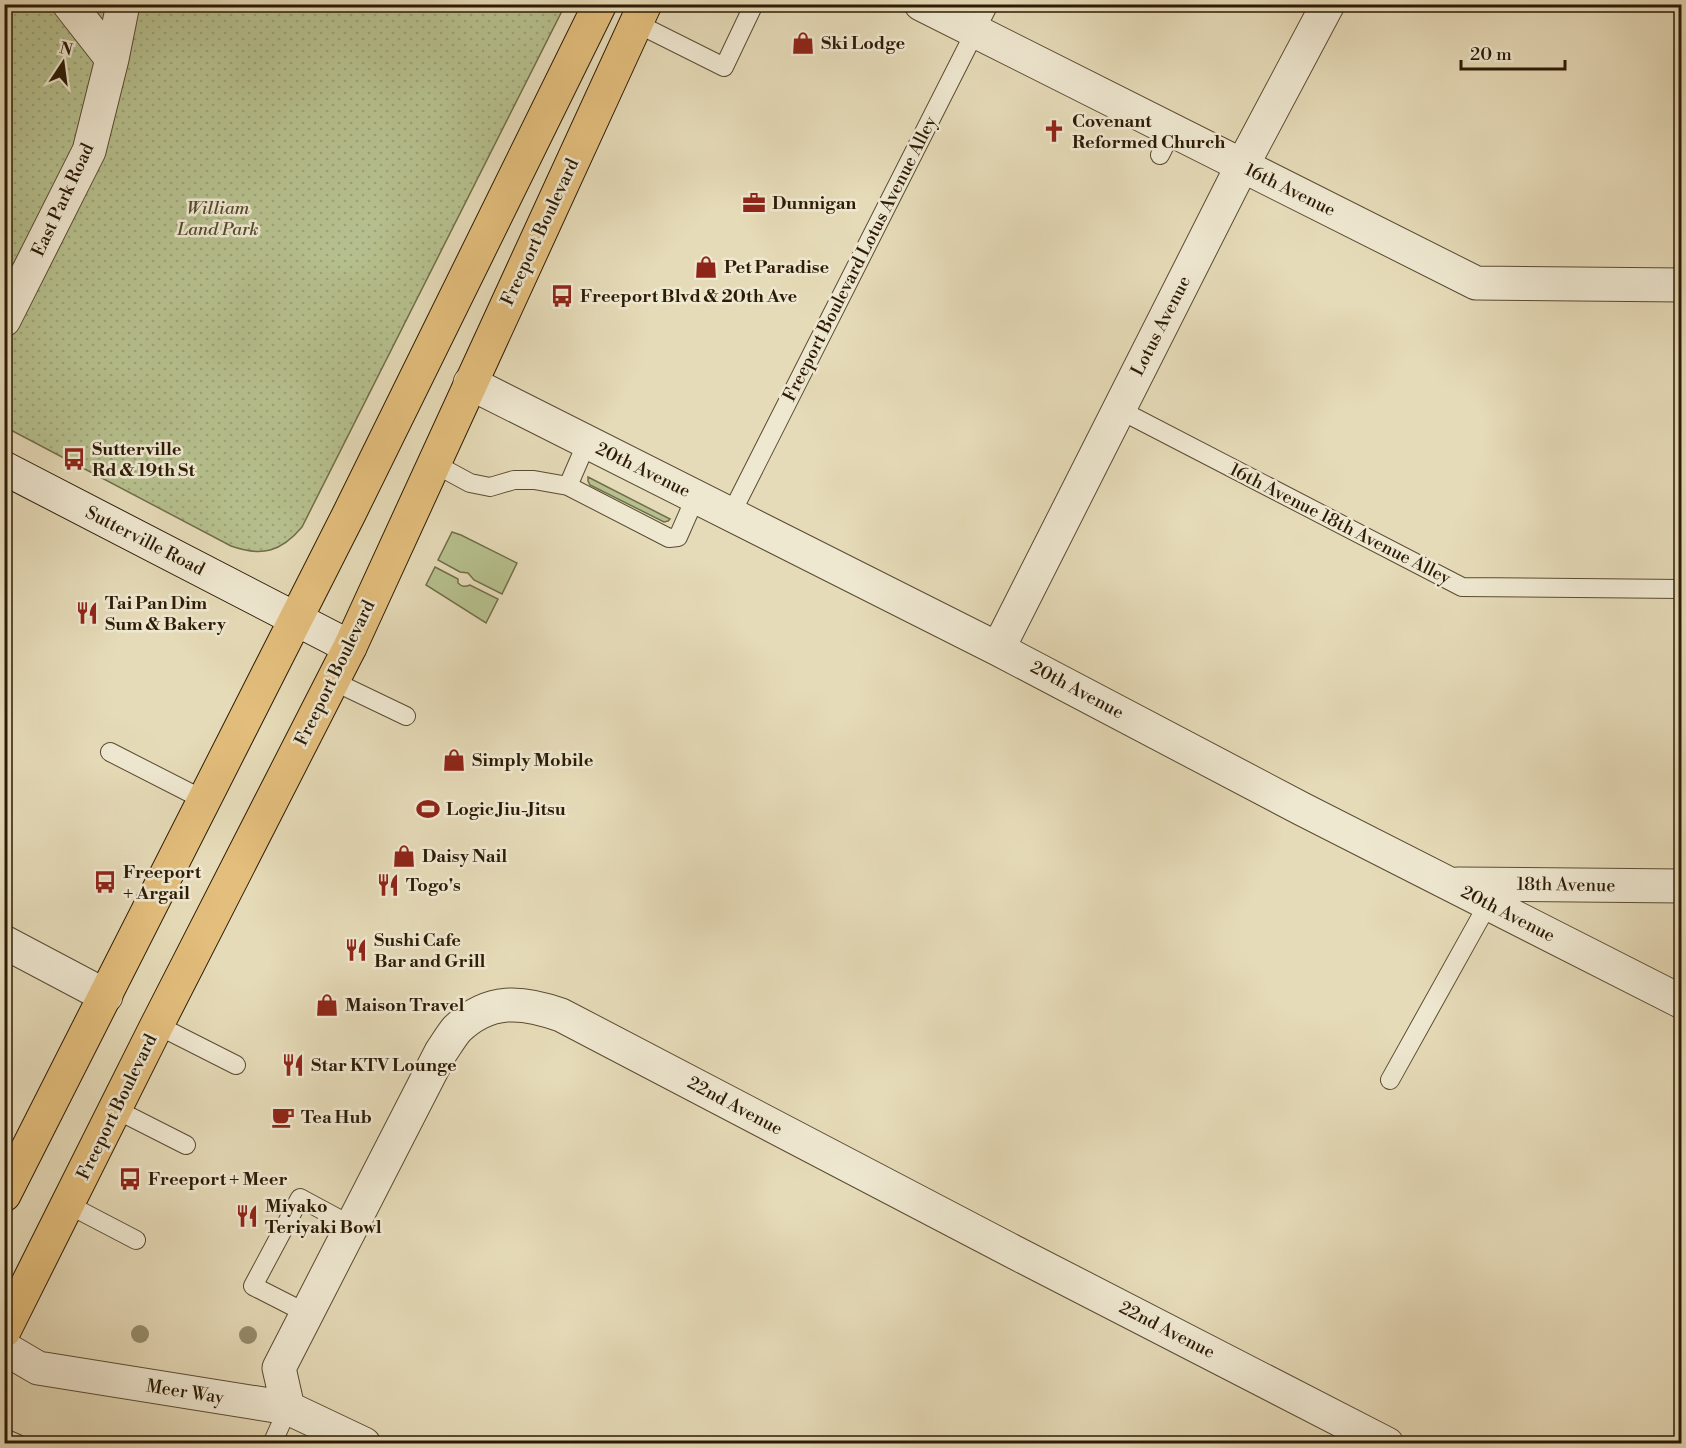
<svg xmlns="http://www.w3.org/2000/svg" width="1686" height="1448" font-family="'Libre Bodoni',serif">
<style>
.grass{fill:#b6c08e;stroke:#716e4a;stroke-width:1.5}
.park{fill:url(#park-dots);stroke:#716e4a;stroke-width:1.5}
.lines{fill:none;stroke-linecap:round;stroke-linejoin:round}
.lane-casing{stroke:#5a4b32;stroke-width:20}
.street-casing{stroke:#5a4b32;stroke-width:35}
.secondary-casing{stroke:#2c1b05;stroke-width:35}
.primary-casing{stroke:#2c1b05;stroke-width:35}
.lane{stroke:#efe8d1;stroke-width:18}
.street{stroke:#efe8d1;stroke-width:33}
.secondary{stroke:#efe8d1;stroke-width:33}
.primary{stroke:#e3be7c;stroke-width:33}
.tree{fill:#968d6c}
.labels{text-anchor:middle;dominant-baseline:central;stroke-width:5;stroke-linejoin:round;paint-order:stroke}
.poi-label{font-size:18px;font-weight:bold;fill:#2c1b05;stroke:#efe8d1;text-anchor:start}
.street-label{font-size:18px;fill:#2c1b05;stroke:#efe8d1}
.park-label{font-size:18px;font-style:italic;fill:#554d2e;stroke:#efe8d1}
</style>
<defs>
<pattern id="park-dots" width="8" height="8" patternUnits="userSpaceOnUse" patternTransform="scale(1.5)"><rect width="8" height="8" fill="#b6c08e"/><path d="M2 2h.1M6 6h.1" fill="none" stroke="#9da479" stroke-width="1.8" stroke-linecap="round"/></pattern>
</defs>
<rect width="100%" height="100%" fill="#e6dbb8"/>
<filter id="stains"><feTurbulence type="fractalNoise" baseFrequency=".00333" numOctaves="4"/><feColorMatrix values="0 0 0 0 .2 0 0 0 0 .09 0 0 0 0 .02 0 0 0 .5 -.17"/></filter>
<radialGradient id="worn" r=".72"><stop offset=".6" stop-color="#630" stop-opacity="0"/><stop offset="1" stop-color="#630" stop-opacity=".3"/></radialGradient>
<path class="grass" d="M588,477l82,42 -2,2 -4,1 -74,-37 -2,-4z
M452,532l9,3 56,28 -15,31 -28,-14 -6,-7 -8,-1 -22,-12z
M435,567l23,12v4c4,4 7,4 12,2l28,14 -12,24 -60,-38z"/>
<path class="park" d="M4,5h561l-263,522c-21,25 -40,30 -71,19l-226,-119z"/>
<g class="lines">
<g class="lane-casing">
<path id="lane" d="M636,23l88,44 30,-63
M1160,155l12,-24
M1120,410l342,177 220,2
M433,463l37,20 20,4 24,-7h20l34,6 19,-44
M568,486l101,52 9,-1 18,-41
M731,514l258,-510
M333,681l73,35
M110,752l94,48
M157,1025l79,40
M1390,1080l98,-176
M115,1109l71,36
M69,1205l67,35
M306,1313l-53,-27 47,-88 52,28
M4,1438l14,6
M272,1444l16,-36"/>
</g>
<g class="street-casing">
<path id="street" d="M69,4l43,55
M921,4l555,279 206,2
M4,320l85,-169 23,-92 11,-55
M470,383l528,266 304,160 380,193
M998,649l244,-483 86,-162
M1458,884l224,2
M4,942l102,54
M4,1348l34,20 250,40 76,36
M288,1408l-9,-40 162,-316c5,-7 10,-16 16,-23 32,-31 65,-28 104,-14l451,236 375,193"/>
</g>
<g class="secondary-casing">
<path id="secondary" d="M4,468l346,179"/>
</g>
<g class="primary-casing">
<path id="primary" d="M4,1195l346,-683 250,-508
M4,1331l153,-306 193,-378 295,-643"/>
</g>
<use href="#lane" class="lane"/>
<use href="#street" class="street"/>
<use href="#secondary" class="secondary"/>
<use href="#primary" class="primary"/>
</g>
<g class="tree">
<circle cx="140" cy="1334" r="9"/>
<circle cx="248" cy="1335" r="9"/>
</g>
<defs>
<g id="shop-bare" transform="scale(1.8)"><path d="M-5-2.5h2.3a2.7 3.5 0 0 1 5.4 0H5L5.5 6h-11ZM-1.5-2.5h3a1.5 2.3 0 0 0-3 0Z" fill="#8f2418" stroke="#efe8d1" stroke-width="2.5" paint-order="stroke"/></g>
<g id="church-bare" transform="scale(1.8)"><path d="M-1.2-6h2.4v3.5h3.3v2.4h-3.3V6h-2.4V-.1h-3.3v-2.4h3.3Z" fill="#8f2418" stroke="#efe8d1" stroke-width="2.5" paint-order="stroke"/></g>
<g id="office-bare" transform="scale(1.8)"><path d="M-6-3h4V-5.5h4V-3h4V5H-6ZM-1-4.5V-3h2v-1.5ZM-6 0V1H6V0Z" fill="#8f2418" stroke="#efe8d1" stroke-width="2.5" paint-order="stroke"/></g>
<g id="bus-bare" transform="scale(1.8)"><path d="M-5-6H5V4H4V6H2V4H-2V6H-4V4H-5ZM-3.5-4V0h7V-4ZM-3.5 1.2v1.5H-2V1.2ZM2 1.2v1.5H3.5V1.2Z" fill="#8f2418" stroke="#efe8d1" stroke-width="2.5" paint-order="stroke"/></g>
<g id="restaurant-bare" transform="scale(1.8)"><path d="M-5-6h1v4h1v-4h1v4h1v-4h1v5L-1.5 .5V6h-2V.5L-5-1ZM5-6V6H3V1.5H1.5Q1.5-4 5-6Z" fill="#8f2418" stroke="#efe8d1" stroke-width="2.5" paint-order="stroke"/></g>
<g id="stadium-bare" transform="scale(1.8)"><path d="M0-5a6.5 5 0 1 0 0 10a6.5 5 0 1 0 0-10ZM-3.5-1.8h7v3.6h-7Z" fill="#8f2418" stroke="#efe8d1" stroke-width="2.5" paint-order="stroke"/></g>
<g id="cafe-bare" transform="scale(1.8)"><path d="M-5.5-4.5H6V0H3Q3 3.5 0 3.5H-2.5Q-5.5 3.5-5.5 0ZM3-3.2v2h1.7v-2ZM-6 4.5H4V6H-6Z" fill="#8f2418" stroke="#efe8d1" stroke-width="2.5" paint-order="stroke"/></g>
</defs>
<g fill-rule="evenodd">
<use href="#shop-bare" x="803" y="43"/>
<use href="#church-bare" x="1054" y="131"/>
<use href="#office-bare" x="754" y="203"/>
<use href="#shop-bare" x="706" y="267"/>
<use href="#bus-bare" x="562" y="296"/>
<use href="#bus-bare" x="74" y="459"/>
<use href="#restaurant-bare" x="87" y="613"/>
<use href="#shop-bare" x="454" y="760"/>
<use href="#stadium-bare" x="428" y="809"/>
<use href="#shop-bare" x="404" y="856"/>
<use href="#bus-bare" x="105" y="882"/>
<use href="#restaurant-bare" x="388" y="885"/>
<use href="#restaurant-bare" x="356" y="950"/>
<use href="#shop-bare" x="327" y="1005"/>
<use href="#restaurant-bare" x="293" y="1065"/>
<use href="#cafe-bare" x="283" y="1117"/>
<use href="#bus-bare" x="130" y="1179"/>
<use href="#restaurant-bare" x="247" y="1216"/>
</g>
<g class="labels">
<g class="poi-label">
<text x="821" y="43">Ski Lodge</text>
<text x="1072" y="121">Covenant<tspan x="1072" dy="21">Reformed Church</tspan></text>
<text x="772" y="203">Dunnigan</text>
<text x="724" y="267">Pet Paradise</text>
<text x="580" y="296">Freeport Blvd &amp; 20th Ave</text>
<text x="92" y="449">Sutterville<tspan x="92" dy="21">Rd &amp; 19th St</tspan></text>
<text x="105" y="603">Tai Pan Dim<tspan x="105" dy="21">Sum &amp; Bakery</tspan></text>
<text x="472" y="760">Simply Mobile</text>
<text x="446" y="809">Logic Jiu-Jitsu</text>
<text x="422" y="856">Daisy Nail</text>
<text x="123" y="872">Freeport<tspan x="123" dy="21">+ Argail</tspan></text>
<text x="406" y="885">Togo's</text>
<text x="374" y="940">Sushi Cafe<tspan x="374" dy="21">Bar and Grill</tspan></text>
<text x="345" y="1005">Maison Travel</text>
<text x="311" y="1065">Star KTV Lounge</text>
<text x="301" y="1117">Tea Hub</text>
<text x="148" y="1179">Freeport + Meer</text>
<text x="265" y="1206">Miyako<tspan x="265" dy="21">Teriyaki Bowl</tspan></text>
</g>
<g class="street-label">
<text transform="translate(1290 190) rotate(26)">16th Avenue</text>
<text transform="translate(63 200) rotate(-65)">East Park Road</text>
<text transform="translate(540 232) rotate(-65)">Freeport Boulevard</text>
<text transform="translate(860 259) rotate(-63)">Freeport Boulevard Lotus Avenue Alley</text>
<text transform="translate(1161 326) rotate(-63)">Lotus Avenue</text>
<text transform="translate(643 470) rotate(26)">20th Avenue</text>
<text transform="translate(1340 524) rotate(27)">16th Avenue 18th Avenue Alley</text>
<text transform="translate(145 541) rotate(27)">Sutterville Road</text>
<text transform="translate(335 673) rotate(-64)">Freeport Boulevard</text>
<text transform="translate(1077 690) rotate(28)">20th Avenue</text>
<text transform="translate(1566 885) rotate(1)">18th Avenue</text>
<text transform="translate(1508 914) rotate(27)">20th Avenue</text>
<text transform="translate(735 1106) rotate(28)">22nd Avenue</text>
<text transform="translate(117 1107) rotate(-64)">Freeport Boulevard</text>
<text transform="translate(1167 1330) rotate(27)">22nd Avenue</text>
<text transform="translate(185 1392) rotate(9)">Meer Way</text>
</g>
<g class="park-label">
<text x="218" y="208">William<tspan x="218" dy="21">Land Park</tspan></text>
</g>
</g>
<rect width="1686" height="1448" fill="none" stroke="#e6dbb8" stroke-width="24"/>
<rect x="6" y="6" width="1674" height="1436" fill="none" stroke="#2c1b05" stroke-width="3"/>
<rect x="12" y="12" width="1662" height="1424" fill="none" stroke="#2c1b05" stroke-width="1.5"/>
<g transform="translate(63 63) rotate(13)" stroke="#efe8d1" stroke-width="4.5" paint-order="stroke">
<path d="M0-4.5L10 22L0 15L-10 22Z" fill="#2c1b05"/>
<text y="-9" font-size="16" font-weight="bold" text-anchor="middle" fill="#2c1b05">N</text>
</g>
<path d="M1461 60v9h104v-9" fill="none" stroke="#2c1b05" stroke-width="3"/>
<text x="1470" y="60" font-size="18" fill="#2c1b05" stroke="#efe8d1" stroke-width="4.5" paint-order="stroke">20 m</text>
<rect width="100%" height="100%" filter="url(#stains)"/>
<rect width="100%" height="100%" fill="url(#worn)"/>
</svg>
